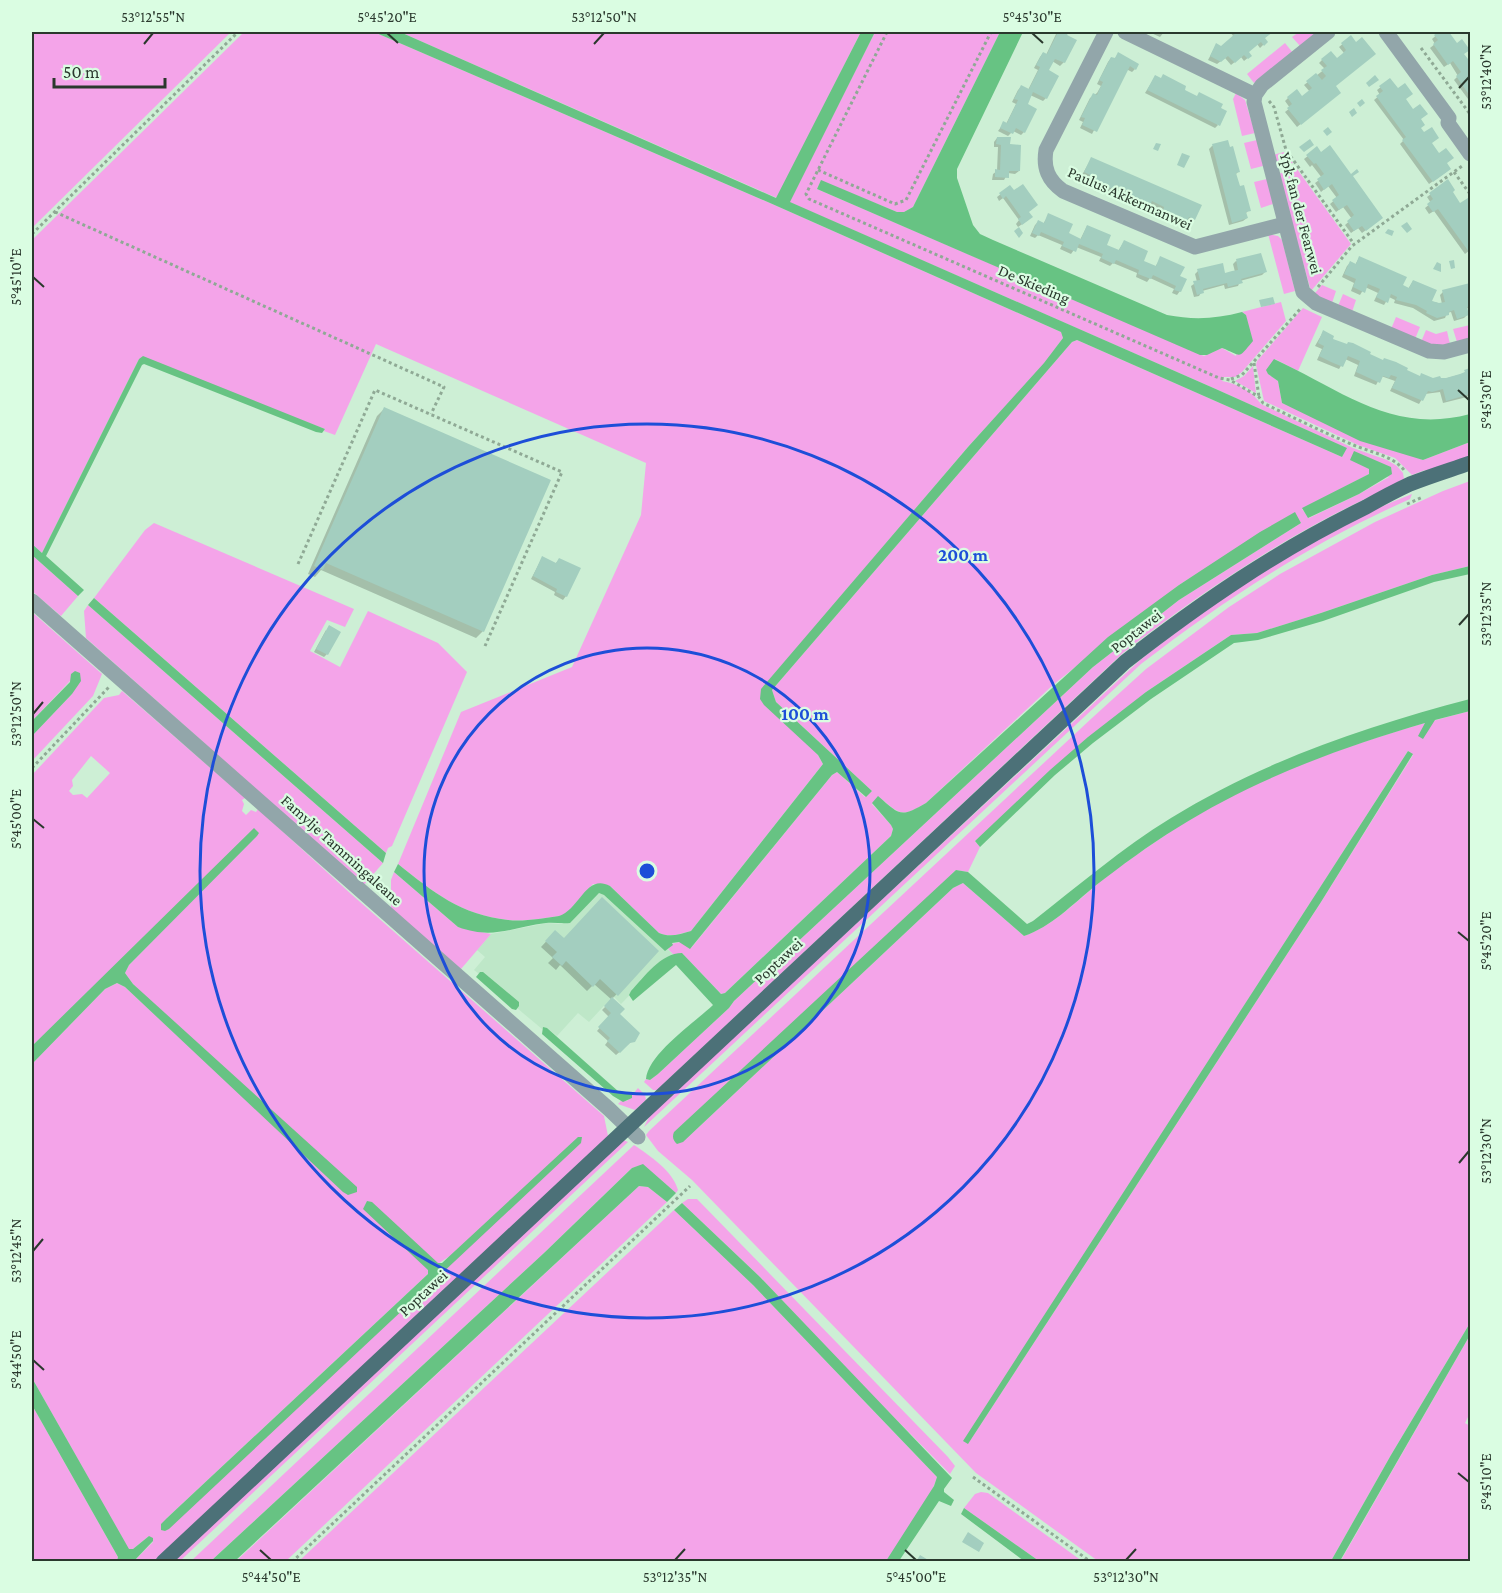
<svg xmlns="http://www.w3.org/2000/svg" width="1502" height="1593" font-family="'Crimson Pro',serif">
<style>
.built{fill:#bee7c8}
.green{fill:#f4a4e9;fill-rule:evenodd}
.water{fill:#67c383}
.shadow{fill:#0003}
.building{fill:#a3cebf}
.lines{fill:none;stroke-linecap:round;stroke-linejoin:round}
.path{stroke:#8fa995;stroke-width:3;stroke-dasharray:3 3;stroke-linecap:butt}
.minor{stroke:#92a6aa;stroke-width:15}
.major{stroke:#4c7178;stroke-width:15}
.ticks{fill:none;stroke:#2a382d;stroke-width:2}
.ring{fill:none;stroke:#1d4ed8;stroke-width:3}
.labels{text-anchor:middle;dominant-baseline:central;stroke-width:4.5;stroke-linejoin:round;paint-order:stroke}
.street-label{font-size:16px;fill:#2a382d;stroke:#dafde2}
.centre{fill:#1d4ed8;stroke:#dafde2;stroke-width:3}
.ring-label{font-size:18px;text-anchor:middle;font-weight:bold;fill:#1d4ed8;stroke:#dafde2;stroke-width:4.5;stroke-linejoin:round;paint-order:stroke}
.neatline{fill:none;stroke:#2a382d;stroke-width:2}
.ticks-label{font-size:15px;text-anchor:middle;fill:#2a382d}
</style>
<rect width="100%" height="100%" fill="#cdefd5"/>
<path class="built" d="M599,893l5,2 70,60 -8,3 -45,46 -8,-8 -24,26 -11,-9 -21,23 -10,-8 -5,1 -25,-21 2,-2 -45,-36 11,-13 -8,-7 14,-16 56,-11 15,1z"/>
<path class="green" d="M32,32h199l-199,196z
M244,32h130l396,171 291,129 2,6 -19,26 -76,83 -206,242 56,66 5,9 -132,167 -15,4h-11l-6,-2 -49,-47 -17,-2 -27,30 -7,2c-16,2 -35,6 -51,4 -47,-5 -75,-28 -110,-56l63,-152 111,-45 69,-152 5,-52 -270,-119 -41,91 -11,-4 1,-2 -186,-70 -97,194 -10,-9v-304z
M400,32h461l-84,166z
M875,32h125l-87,175 -9,5h-7l-76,-31 -4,8 387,167 18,-8 14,8 10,-41 -4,-3 39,-10 5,19 -44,51 -7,5h-11l-2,4c16,3 30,10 39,23l92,44 34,12 10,6 6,7 1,6 -5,2 1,2c-100,43 -191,103 -277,170l-466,437h-4l-9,-8 2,-3 4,1 8,-6 71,-66 5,-7 359,-334 86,-67 122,-77 -9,-9 -113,71 -125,99 -128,119c-25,15 -25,12 -47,-6l-7,7 19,21 2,4 -2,7 -166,157 -4,1 -39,-41 -8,2 -6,-6 4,-4 -1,-1 9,-2 10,6 2,-1 140,-172 5,-3 28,25 7,-6 -96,-89 -4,-12 300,-348 5,-2 265,117 4,-9 -128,-58 -429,-188zM1369,469l20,8 -30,17 -50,24 -7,-9 67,-35z
M1299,32h20l-19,14 -8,-9z
M1285,43l8,10 -39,30 -7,-9z
M1236,93l9,7 10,33 -13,3 -9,-37z
M1257,140l6,26 -12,3 -7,-26z
M1284,152l9,11 -17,4 -3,-12z
M1297,169l54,75 -40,47 -33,-117z
M1267,179l6,25 -12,4 -7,-26z
M1268,234l10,2 4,4 13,51 -11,3z
M1322,285l14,6 -4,12 -15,-7 -2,-3z
M1343,294l13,6 -4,12 -14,-6z
M1303,308l19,9 -24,54 -23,-12 -7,15 10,7 4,22 141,57 47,-18v15l-44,16 -1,-3 -13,5 -17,-17 -37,-13 -94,-44 -8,-36 1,-4z
M1396,317l24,10 -5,12 -24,-10z
M1470,325v13l-13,4 -4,-13z
M1426,330l10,4 11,-3 3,13 -10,2 -19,-4z
M1253,366l3,27 -21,-12 9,-5z
M1470,481v85l-38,9 -111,38 -64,20 -26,2 -85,57 -171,149 5,6 -12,25 -12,-2 -273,272 270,-254 10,-5 61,53c29,-10 54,-36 77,-55 24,-19 50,-36 75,-53 89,-57 193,-91 294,-117v612l-79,132 -60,106h-233l-122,-88 -284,-293 -34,-29 -12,-16 3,-4 443,-413 54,-49 83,-62 51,-33 95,-52 68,-31zM1408,751l5,4 -92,147 -353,542 124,-202z
M1412,494l-2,5c-97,43 -185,100 -269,165l-497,463 6,-12 489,-454c83,-65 174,-129 273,-167z
M154,523l200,86 -9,18 -18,-7 -17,31 30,16 28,-56 70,32 29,29 -75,174 -4,2 -2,5 -292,-255 51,-68z
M32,555l46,41 -17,20 -29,-25z
M88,605l295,258 -19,22 -278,-247 -2,-27z
M32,612l70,62 -9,22 -61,65v-25l40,-42 -2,-13 -38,40z
M122,691l123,107 -3,2 2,4 -2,7 4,4 5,-5 5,2 2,-3 93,85 253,222 4,20 -454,425h-20l19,-19 -4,-6 -16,13 -4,1 -97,-172v-314l73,-75 12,-6 8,4 223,208 -215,-211 -8,-11 4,-8 130,-132 -227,213v-271l72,-77 15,-3zM91,756l19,17 -23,25 -5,-4 -9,1 -4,-4 4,-5 -1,-6zM450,1256l-12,19 -273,256 2,-13 261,-244v-4z
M394,872l64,55 33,7 -30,35 -70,-60v-29z
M638,1088l7,7 1,5 -11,10 -17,-6 3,-3h6z
M623,1140l5,2 -448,419 -8,1z
M634,1145c16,11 39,26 44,45l-2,3 -33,-28 -11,3 -88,85 -333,308 -21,1z
M639,1186l9,1 19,15 -381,359 -51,1z
M688,1199h9l251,258 7,9 -5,8 -80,-81 -110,-116 -78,-74z
M674,1210l79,75 184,192c-9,29 -34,59 -51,84l-588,1z
M1470,1335v78l-5,10 5,3v135l-130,1z
M32,1405l86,152 -1,4h-85z
M981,1492l7,1 94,68h-43l-75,-53 11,-14z"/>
<path class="water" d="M374,32h26l376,166 85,-166h14l-85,170 428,188 129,58 -5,9 -265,-117 -5,2 -300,348 4,12 96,89 -6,6 -29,-25 -5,3 -142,174 -11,-7 -7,1 1,2 -8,6 -61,-56 -5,-2 -29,30c-8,1 -16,-1 -24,0 -33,4 -53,17 -88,4l-64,-55 4,-8c35,28 63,51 110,56 16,2 35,-2 51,-4 21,-7 27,-43 51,-30l49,47c11,5 21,1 32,-2l132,-167 -5,-9 -54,-50 -4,-6 1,-10 207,-242 76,-84 19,-25 -2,-6 -291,-129z
M1000,32h23l-66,137v9l16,47 7,9 13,6 174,75c26,5 49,4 75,-3l4,3 7,26c-16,19 -10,15 -31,7l-15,7h-7l-383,-166 4,-9 76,32h7l9,-5z
M143,356l182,73 -3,4 -6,-1 -172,-68 -2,1 -96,191 38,34 -6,6 -46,-41v-11l10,9 97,-194z
M1274,359c68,31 118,76 196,55v28l-47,18 -63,-19 -78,-38 -4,-22 -10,-7 -2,-4z
M1354,451l37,16 1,7 -33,20 -51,24 -6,-10 67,-34v-5l-19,-9z
M1295,512l6,11 -122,77 -86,67 -359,334 -5,7 -71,66 -8,6 -4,-1c2,-25 49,-57 67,-74l-37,-40 -43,36 -4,-6 2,-4c13,-14 30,-38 51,-38l39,41 4,-1 166,-157 2,-7 -2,-4 -19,-22 6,-7c22,19 22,22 48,7l182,-166 71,-52 81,-53z
M1470,566v8l-36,8 -111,39 -65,19 -24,3 -83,56 -58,44 -38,32 -75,72 -5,-6 75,-71 38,-33 58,-45 85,-57 26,-2 64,-20 111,-38z
M94,598l292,255 -3,10 -295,-258z
M75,671l5,2 1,8 -9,13 -40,42v-15l38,-39 1,-8z
M1470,699v12l-35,9 -12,19 -5,-3 7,-13c-86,25 -172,57 -248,105 -28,17 -56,38 -82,58 -22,18 -44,41 -71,50l-61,-53 -10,5 -270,254 -6,2c-4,-4 -5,-7 -3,-12l282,-262 12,2 59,52 6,-3c45,-35 89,-73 138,-103 92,-57 196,-92 299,-119z
M1408,751l5,3 -92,148 -353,542 -5,-3z
M254,828l5,5 -2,3 -128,129 -4,8 8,11 224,203v5l-9,3 -5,-3 -218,-205 -8,-4 -12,6 -73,75v-18z
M480,972h3l36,30v4l-3,4 -4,-1 -36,-32z
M543,1027l4,1 72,64 5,2h8v4l-9,4 -10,-6 -71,-62z
M578,1137h4l-1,6 -412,386 -4,2 -4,-1v-6l6,-6 261,-244v-4l-65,-61 4,-8 5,1 66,61h4z
M643,1164l33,29 -9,9 -19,-15 -9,-1 -404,375h-24l333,-308 88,-85z
M682,1203l78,74 192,201 -8,11v3l10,8 -3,6 -12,-5 -40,60h-13l48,-75 3,-9 -184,-192 -79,-75z
M1470,1323v12l-130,226h-9l60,-106z
M32,1378l97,171h4l16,-13 4,2v3l-19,20h-17l1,-4 -86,-152z
M964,1508l75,53h-15l-63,-47z"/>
<path class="shadow" d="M1052,32h15l-2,4 10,4 -11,22 -4,4 -8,-5 -5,10 -1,27 -3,3 -13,-6 -4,10 -2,27 -3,3 -8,-4 -5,5 -10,-5 6,-8 2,1 10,-20 -4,-2 6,-12 3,-3 7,3 10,-20 -4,-2 6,-11 3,-4 3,2 10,-21z
M1149,32h15l-4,5z
M1230,32h42l-9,7 3,3 -6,6 -3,-4 -10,8 3,4 -6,5 -3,-4 -10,8 -6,-7 -8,6 -9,-4 8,-15 5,3 13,-11z
M1440,32h6l22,29 2,-2v38l-2,2 -14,-19 4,-4 -8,-13 -6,4 -14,-19 5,-4 -3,-5z
M1351,37l-16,50 1,8 -39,32 -12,-15 5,-4 -5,-7 3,-3h14l8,-6 -6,-7 21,-16 -6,-6 3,-3h14l8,-7 -5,-6z
M1118,54l17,15 -3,3 -6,-3 -34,65 -12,-6 3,-6 -4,-2 11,-22 7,-5 4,-7 -4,-2 11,-22 3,-4 3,2z
M1155,77l28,13 35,35 -3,3 -70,-35z
M1390,80l29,40 1,8 25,36 1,8 -17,12 -29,-40 4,-4 -30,-40 6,-5 -3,-5z
M997,138l12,8 10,25 -4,3 -7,-1 -4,7h-12l1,-6 4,-3 1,-24h-4v-5z
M1227,142l12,29 -4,4 14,35 -4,4 2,4 -4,3 -14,4 -20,-76 3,-3z
M1317,149l61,72 -16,12 -4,-5 -7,5 -6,-8 7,-6 -9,-12 -7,5 -6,-8 7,-6 -9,-12 -7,6 -6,-9 7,-5 -10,-13 -2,2 -6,-8z
M1091,159l103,60 -3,3 -5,-2 -3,3 -22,-9 1,-4 -13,-6 -3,3 -22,-9 1,-4 -13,-6 -3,4 -23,-10 2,-4 -6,-3z
M1447,182l4,10 9,13 7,-5 3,4v6l-4,3 4,6v31l-5,4 -31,-43 -5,3 -4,-6 6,-5 -4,-6z
M1010,187l18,25v8l-10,7 -2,-3 3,-4 -16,-22 -4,3 -2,-4z
M1049,215l18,19 13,6 7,-14 18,20 13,5 6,-9 18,20 13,5 6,-9 17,19 2,14 -3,4 -5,-2 2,-4 -24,-11 -3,4 -11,-5 1,-4 -24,-10 -3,3 -11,-5 2,-4 -25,-10 -5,7 -11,-5 2,-4 -24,-10 -3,3 -5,-2 5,-11 3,-3 5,2z
M1359,258l42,28 7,3 5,-8 17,20 12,3 -2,-9 3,-3 27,-7v22l-4,2 1,6 -3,3 -10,3 -3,-9 -4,1 -2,5 -11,3 -21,-13 -19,-5 1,-3 -6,-3 -5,8 -10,-4 4,-8 -13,-6 -5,8 -9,-4 3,-8 -12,-6 5,-11 3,-3 5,2z
M1236,261l29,11 -3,3 -22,6 -2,5 -13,3 -1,-4 -22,6 -3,5 -5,1 -3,-11 6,-4 -2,-8 3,-3 26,4 11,-3 -2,-8z
M1323,332l8,7 88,38 21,3 22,-6 8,-4v14l-2,1 2,8 -3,4 -24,6 -3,-11 -15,2 -6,10 -29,-13 5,-10 -14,-5 -5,9 -22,-9 4,-11 -13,-6 -6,10 -22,-9 5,-11 -7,-3z
M384,409l99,222 -7,7 -155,-68 -6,7 -7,-3 69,-158z
M542,558l13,6 4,-4 7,36 -3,4 -9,-5 1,-3 -24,-13z
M326,630l1,24 -3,3 -10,-5z
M555,932l8,8 94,11 -45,48 6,15 20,22 -22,19 -11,-10 3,-4 -11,-10 12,-14 -7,-7 10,-10 -18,-16 -7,7 -27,-26 -4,5 -8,-7 5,-5 -12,-11z"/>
<path class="building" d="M1058,32h11l-2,3 10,5 -12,23 -10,-4 -6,11 10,6 -12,23 -14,-7 -5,12 9,5 -12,24 -9,-5 -3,6 -13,-6 3,-7 4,2 11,-23 -4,-1 7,-14 8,4 11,-22 -4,-2 7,-13 4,2z
M1235,32h38l-8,6 3,4 -4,4 -3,-4 -12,10 3,4 -4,3 -4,-4 -9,8 -7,-7 -7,6 -11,-6 6,-13 5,3 15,-13z
M1438,32h11l8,11 5,-4 8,11 -6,4 4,5 2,-2v39l-14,-20 5,-4 -8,-11 -5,4 -15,-21 5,-4 -4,-5z
M1351,35l5,7 6,-5 14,17 -40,32 5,7 -40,32 -14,-17 5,-4 -5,-7 10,-8 5,7 10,-8 -6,-7 10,-8 6,7 4,-4 -5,-6 6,-4 -6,-7 10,-8 6,7 5,-4 4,-4 -5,-7z
M1118,52l21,12 -3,6 -6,-4 -33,66 -15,-7 3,-7 -4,-1 12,-24 4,2 3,-7 3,-6 -4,-2 12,-23 4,1z
M1163,74l23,12 -1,4 12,6 2,-4 24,12 -2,4 6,3 -7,15 -73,-36 8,-15 6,3z
M1375,75l4,5 -10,7 -3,-4z
M1390,78l8,10 7,-5 8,11 -7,5 7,10 7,-5 8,10 -7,5 4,6 -4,3 3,4 8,-5 7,11 -7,5 7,10 7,-5 8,10 -7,5 4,6 -18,13 -31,-42 4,-3 -30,-41 7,-5 -4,-5z
M1362,99l3,4 -5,4 -3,-4z
M1354,108l3,5 -5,4 -3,-5z
M1328,127l4,5 -5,4 -4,-5z
M997,137h14l-1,7 11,1 -1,26h-11v7l-14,-1v-8l5,1 1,-25 -5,-1z
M1310,139l4,6 -10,7 -5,-5z
M1228,140l2,7 3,-1 7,26 -4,1 4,13 4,-1 7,26 -5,1 2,6 -16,5 -20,-79z
M1156,143l5,1 -3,7 -5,-2z
M1330,145l21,29 6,-5 2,3 -6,4 30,42 -17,13 -4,-5 -8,5 -7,-10 7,-6 -7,-10 -8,5 -7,-10 7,-5 -7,-11 -8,6 -7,-11 7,-5 -8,-11 -2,1 -8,-9 11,-9 4,6z
M1182,153l8,3 -6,12 -7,-3z
M1091,157l111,48 -7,15 -6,-3 -2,4 -24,-10 1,-4 -12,-6 -2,4 -24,-10 1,-4 -12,-6 -2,4 -24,-10 1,-4 -6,-3z
M1448,179l7,11 -2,2 7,11 8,-5 2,4v9l-2,2 2,4 -1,35 -31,-43 -5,3 -6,-8 6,-5 -4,-6z
M1023,184l15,21 -9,7 4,5 -11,8 -4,-6 3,-2 -15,-21 -3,3 -4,-6 11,-8 4,5z
M1048,213l25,11 -4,9 12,6 6,-14 24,10 -4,10 12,5 5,-10 24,11 -4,10 12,5 4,-10 25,11 -5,9 7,3 -6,13 -7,-2 2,-4 -23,-11 -2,4 -13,-5 1,-4 -23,-10 -2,4 -13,-6 2,-4 -24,-10 -3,8 -14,-6 2,-4 -23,-10 -2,4 -7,-3 6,-13 6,3z
M1407,222l5,7 -5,4 -6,-7z
M1019,227l4,6 -4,5 -5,-7z
M1388,229l6,2 -2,5 -7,-3z
M1261,253l6,19 -26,7 2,4 -15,4 -1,-4 -24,6 1,4 -7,2 -4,-14 7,-1 -3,-11 26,-6 2,10 7,-2 6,-1 -2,-11z
M1359,256l48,21 -4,8 6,3 4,-8 24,10 -5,11 7,2 6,-1 -3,-12 28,-7v23l-3,1 2,8 -12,4 -3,-9 -5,2v3l-12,3 -11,-5 1,-2 -11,-6 -20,-5 1,-3 -6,-3 -3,9 -12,-6 4,-8 -12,-5 -3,9 -12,-6 3,-8 -12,-5 6,-13 6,3z
M1454,260l1,8 -4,1 -2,-8z
M1437,262l4,2v8l-8,-3z
M1273,297l2,7 -14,3 -2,-7z
M1323,330l11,6 -1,3 14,5 1,-2 5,1 18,9 -1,2 13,6 1,-2 12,4 12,6 -1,2 13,6 1,-3 12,5 7,-2 1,2h5l14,-4 5,-2 -1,-2 6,-2v14l-1,1 1,11 -24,7 -3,-12 -11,3 -4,-1 -5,10 -31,-13 5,-11 -6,-2 -2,3 -6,-2 -3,7 -24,-11 4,-11 -12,-5 -5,11 -12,-5 -12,-6 5,-10 -6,-3z
M384,407l167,73 -67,152 -158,-69 -3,7 -9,-4z
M542,556l14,7 3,-5 22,10 -14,29 -11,-5 1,-3 -24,-13z
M329,625l12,7 -13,23 -12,-6z
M602,897l57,54 -41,45 -18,-17 -7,8 -27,-26 -4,5 -10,-9 5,-5 -12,-11 10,-11 9,8z
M612,997l13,12 -5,5 20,19 -5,9 -5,1 -10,10 -13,-12 3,-3 -12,-11 13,-14 -7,-7z
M968,1532l16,11 -5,9 -17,-10z
M920,1555l10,6 2,-2 5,3h-21z"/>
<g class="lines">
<path class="path" d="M887,32l-81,162 3,5 410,179 11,2 29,17 4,6c29,14 58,28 88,41 18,8 41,11 53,26
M1421,48l49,66
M1269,101l5,6 12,43 68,94
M818,170l77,34 11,-4 85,-168
M1454,172l16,22
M55,212l389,175 -13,27
M32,234l206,-202
M1318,287l34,-41 110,-80
M1254,363l5,34
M1231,379l11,-4 59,-67
M1407,504l16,-7
M298,564l77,-174 187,82 -77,174
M32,768l77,-81
M973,1477l118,85
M292,1562l398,-376"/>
<path class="minor" d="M1106,32l-60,118c-3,18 2,30 17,41l132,56 90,-23
M1125,32l130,63
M1328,32l-66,53 -7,10 -1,7 49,190 13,11 113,48 15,1 26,-7
M1386,32l63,86 -1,5 22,31
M32,601l577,508 29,28"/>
<path class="major" d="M163,1562l962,-900c77,-60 153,-112 241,-155 14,-8 29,-16 44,-23 20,-8 40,-14 60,-21"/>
</g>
<path class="ticks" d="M387,33l11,10M1032,33l11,10M144,44l9,-11M594,44l10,-11M1459,88l10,-11M33,277l11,10M1458,390l11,10M1459,625l10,-11M33,714l10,-12M33,819l11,9M1458,932l11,9M1459,1163l10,-12M33,1251l10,-12M33,1360l11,10M1458,1473l11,9M260,1550l11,10M905,1550l11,10M675,1560l10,-11M1126,1560l10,-11"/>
<g class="ring">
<circle cx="647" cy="871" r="223"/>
<circle cx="647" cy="871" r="447"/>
</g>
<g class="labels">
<g class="street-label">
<text transform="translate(1130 198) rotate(24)">Paulus Akkermanwei</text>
<text transform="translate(1301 213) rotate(75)">Ypk fan der Fearwei</text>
<text transform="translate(1034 284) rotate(23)">De Skieding</text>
<text transform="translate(1136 631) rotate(-38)">Poptawei</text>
<text transform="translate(342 850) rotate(42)">Famylje Tammingaleane</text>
<text transform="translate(778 961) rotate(-43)">Poptawei</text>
<text transform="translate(423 1293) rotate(-43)">Poptawei</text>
</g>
</g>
<circle cx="647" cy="871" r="9" class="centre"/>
<g class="ring-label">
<text x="963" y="561">200 m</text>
<text x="805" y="720">100 m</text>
</g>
<rect width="1502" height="1593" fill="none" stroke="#dafde2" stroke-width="66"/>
<path d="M54 78v9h111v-9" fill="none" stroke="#2a382d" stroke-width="3"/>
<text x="63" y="78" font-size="18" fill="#2a382d" stroke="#dafde2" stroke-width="4.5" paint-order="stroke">50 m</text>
<rect x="33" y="33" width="1436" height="1527" class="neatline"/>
<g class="ticks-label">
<text x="153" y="22">53°12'55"N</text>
<text x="387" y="22">5°45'20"E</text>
<text x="604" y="22">53°12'50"N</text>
<text x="1032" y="22">5°45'30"E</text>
<text transform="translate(1486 77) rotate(-90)" y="5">53°12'40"N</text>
<text transform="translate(16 277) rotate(-90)" y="5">5°45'10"E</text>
<text transform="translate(1486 400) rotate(-90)" y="5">5°45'30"E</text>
<text transform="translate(1486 614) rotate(-90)" y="5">53°12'35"N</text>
<text transform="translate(16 714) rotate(-90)" y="5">53°12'50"N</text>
<text transform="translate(16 819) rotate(-90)" y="5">5°45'00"E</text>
<text transform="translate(1486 941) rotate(-90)" y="5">5°45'20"E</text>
<text transform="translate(1486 1151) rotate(-90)" y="5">53°12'30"N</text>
<text transform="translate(16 1251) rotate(-90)" y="5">53°12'45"N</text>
<text transform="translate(16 1360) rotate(-90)" y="5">5°44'50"E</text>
<text transform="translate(1486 1482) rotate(-90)" y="5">5°45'10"E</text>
<text x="271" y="1582">5°44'50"E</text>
<text x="675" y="1582">53°12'35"N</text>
<text x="916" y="1582">5°45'00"E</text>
<text x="1126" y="1582">53°12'30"N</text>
</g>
</svg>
